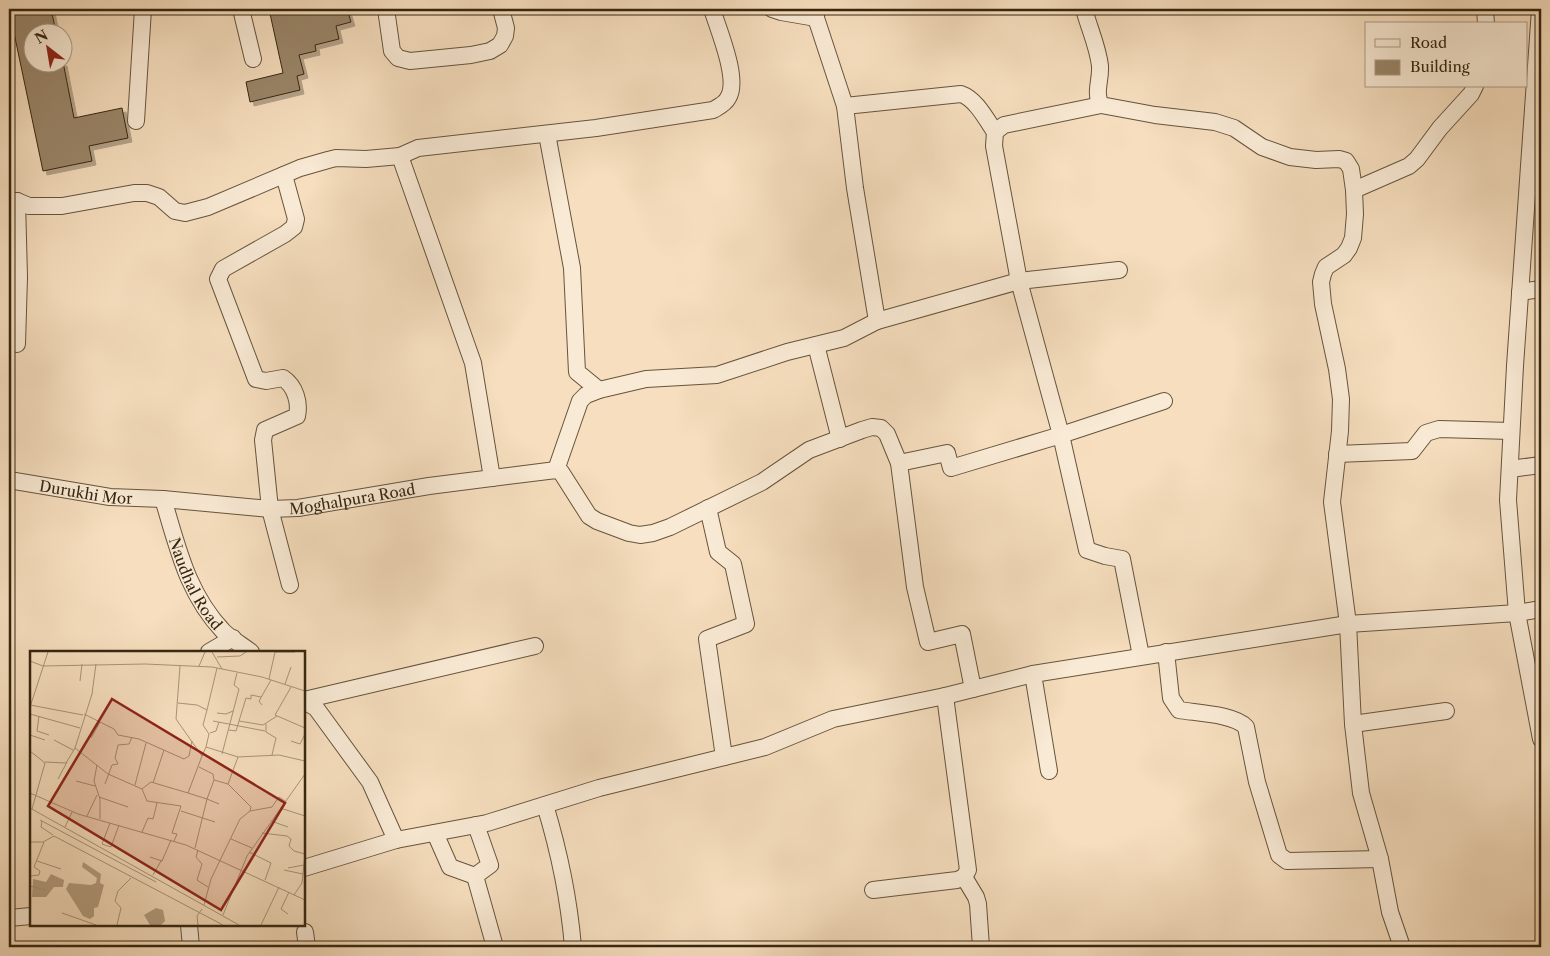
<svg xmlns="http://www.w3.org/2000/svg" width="1550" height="956" font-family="'Libre Caslon Text',serif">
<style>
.building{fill:#9a866a;stroke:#362610;filter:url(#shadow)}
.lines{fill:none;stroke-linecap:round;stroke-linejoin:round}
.minor-casing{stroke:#66543c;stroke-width:18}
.minor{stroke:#f9ead5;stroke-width:16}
.labels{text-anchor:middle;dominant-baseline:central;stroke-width:4;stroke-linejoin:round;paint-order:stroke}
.street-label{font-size:15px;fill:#362610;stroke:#f9ead5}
.inset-road{fill:none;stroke:#a99478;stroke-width:1}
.view{fill:#8f2418;fill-opacity:0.15;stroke:#8f2418;stroke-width:2.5}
.inset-edge{fill:none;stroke:#362610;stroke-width:2.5}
</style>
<defs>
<filter id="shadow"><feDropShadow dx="4" dy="4" stdDeviation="0" flood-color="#0004"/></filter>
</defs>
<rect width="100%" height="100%" fill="#f6debe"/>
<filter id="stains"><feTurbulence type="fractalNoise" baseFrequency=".004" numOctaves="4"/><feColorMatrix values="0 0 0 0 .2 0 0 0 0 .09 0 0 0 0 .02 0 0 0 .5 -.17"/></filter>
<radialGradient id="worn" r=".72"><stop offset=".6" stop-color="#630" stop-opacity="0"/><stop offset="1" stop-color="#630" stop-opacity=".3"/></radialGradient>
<path class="building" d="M9,9h42l5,23h-24v30h31l11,56 48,-10 6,30 -39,8 3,15 -49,10z
M269,9h78l4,13 -15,4 3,13 -24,6 1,6 -17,4 5,19 -7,2 3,14 -50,12 -4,-20 37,-9z"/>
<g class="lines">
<g class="minor-casing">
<g id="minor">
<path d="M241,9l12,50"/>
<path d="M386,9l6,42 6,7 12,3 61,-6 19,-4 10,-6 5,-9 1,-8 -5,-19"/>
<path d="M772,9l9,3 35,6 -1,-9"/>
<path d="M1084,9c5,19 14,38 16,57 1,14 -6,27 1,39l54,10 60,7 19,6 28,19 28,10 26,3 23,-1 7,2 5,8 3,21"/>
<path d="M1485,9l1,15"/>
<path d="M1540,9l-25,357 -7,134 9,113 24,126"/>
<path d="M816,18l29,88 10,82 22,133 142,-40 -25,-135 1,-14 9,-7 97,-20"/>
<path d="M845,106l116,-12c15,5 25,25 34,38"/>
<path d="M136,121l7,-112"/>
<path d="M547,134l25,134 5,104 22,18"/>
<path d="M400,156l73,207 19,115"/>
<path d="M284,175l12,44 -2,8 -9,7 -62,35 -5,10 38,100 10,2 17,-3c12,8 17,24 14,38l-32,14 -2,10 7,69 20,76"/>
<path d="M9,201h8l12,5h33l72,-13h13l12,4 16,14 10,2 23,-6 92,-39 28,-8 8,-2 30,1 34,-3 18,-8 178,-20 117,-18c5,-3 12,-6 15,-12 12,-18 -10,-69 -16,-89"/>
<path d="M17,201l2,76 -2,67"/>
<path d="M1119,270l-100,11 42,154 26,115 18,6 17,3 19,97"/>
<path d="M1520,292l21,-3"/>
<path d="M816,345l24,94"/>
<path d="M1337,454l75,-3 14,-18 13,-4 72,2"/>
<path d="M899,463l48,-10 4,15 110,-33 103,-34"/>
<path d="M1510,469l31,-4"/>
<path d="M556,470l24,-69 6,-6 13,-5 47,-11 71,-4 70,-23 57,-14 33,-17"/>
<path id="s1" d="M9,480l101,17 53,2 107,10 28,-1 131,-22 127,-16 5,2 28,44 8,5 32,12 11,2 13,-2 17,-6 92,-45 47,-32 53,-20 10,-3 9,1 6,6 12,29 16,124 13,55 34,-8 11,55"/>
<path id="s2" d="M163,499c15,49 24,94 60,132 8,8 19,14 28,21"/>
<path d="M708,508l10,44 15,12 13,60 -39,15 17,118"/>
<path d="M209,652l24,-14"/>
<path d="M1166,652l5,46 8,12c17,3 55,4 67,17l11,55 22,73 8,6 93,-2"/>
<path d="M1033,674l16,97"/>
<path d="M304,700l231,-54"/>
<path d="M304,701l12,7 54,74 26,58"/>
<path d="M1353,724l93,-13"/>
<path d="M545,805c14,46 24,94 28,142"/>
<path d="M476,825l14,40 -15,11 20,71"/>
<path d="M435,833l15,34 25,9"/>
<path d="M304,868l92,-28 91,-17 112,-35 166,-41 68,-28 112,-23 88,-22 315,-50 169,-11 24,-4"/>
<path d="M964,877l12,20 2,7 3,43"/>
<path d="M873,890l84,-10 7,-3 4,-7 -23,-174"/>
<path d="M9,918l22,-2"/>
<path d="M189,925l2,22"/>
<path d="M305,932l2,15"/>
<path d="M1402,947l-12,-35 -10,-53 -19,-66 -8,-69 -5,-100 -16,-122 8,-71 1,-32 -4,-30 -14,-65 -2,-22 2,-8 3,-7 18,-12 5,-7 4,-10 2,-24 -1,-24 55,-24 8,-7 23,-31 31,-34 4,-8"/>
</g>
</g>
<use href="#minor" class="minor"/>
</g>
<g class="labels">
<g class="street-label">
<text stroke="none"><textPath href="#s1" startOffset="78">Durukhi Mor</textPath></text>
<text stroke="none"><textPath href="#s1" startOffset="346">Moghalpura Road</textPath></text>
<text stroke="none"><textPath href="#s2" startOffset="91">Naudhal Road</textPath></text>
</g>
</g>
<g transform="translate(30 651)">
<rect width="275" height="275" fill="#f6debe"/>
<path d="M53,211l18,12 -1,9 4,2 -6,22 -4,1v8l-4,3 -7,-3 -17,-27 3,-6 22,2 5,-2 1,-5 -15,-11zM21,223l13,6 -1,7h-9l-8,10h-14l1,-18 13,3zM126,257l7,2 2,11 -4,4h-11l-6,-10z" fill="#b59f83"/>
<path class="inset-road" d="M182,1l10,17M245,1h20M187,6l23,-1 6,-4M0,10l13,5 102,-2 67,3 50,10 43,14M66,13l-4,30 -17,54 33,26 34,15 5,12 34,5 -9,27 5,1 -3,7M150,15l-4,53 26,37 4,-9 32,10 41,-2 26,6M169,15l6,-14M239,28l6,-27M50,30l2,-17M255,33l6,-17M261,36l-16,28 30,13M148,52l19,2 10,5 -4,15 6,9 -3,13M0,54l53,10M232,54l-3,-4 12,-21M0,56l18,-55M177,59l10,-42M187,62l9,1 7,-3M0,63l50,14M54,63l30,15 4,6 21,4 45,20 5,-3 3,-15M9,65l-2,15 12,4M183,70l52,10M209,70l24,4 14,-9M236,73v8l10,6 -4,17M199,79l7,1 10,-33 5,1v-4l10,2M180,82l6,-2 3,-9M0,84l15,5M61,87l9,-16M24,89l19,10M261,90l9,3 5,-10M0,100l15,12 -13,46M192,103l17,-65 -5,-4 3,-12M172,105l-14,37 19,6 7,-19 14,4M208,106l-10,27 23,23 -1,4M15,111l21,1 9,-15M67,114l-3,16 6,18v20M169,116l14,7 1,6M28,128l9,-17M46,130l19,5M123,132l11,-33M75,133l7,-19 6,-1 -3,-6 3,-13 11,-1 3,-7M105,134l11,-42M112,138l9,-7 37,11M0,142l48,21 108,31 119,55M69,146l29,10M0,157l209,117M250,157l25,8M151,160l34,11M57,165l10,-21M10,169l116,62M12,170l-1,6 12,8M241,170l17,6M35,176l7,-15M112,181l6,-14 5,1 4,-16M232,182l25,3 4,3 -2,7 5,5 11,3 -3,29 -8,12M201,188l21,9M0,191h13l11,-6 169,89M72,193l9,3 8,-22M72,193l8,-21M165,197l12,-49 12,5M168,199l-2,7 6,7 -5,16 11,7M219,201l22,11 -6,17M120,206l12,4 9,-21M7,210l24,8M258,217l16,-3M254,219l19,4M123,224l8,-14M0,225l9,-1 1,-4 -6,-4 10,-25M0,235l16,4M174,254l7,-26 29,-60 10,-8 22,-4 7,-10 6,4M32,262l34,12M258,263l-7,-5 8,-17M193,264l24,-59 58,-82M87,274l4,-17 -6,-7 3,-10 13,-13M168,274l-1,-9 5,-7M231,274l18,-38"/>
<path class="view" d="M82,48l173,104 -64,107 -173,-104z"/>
<rect width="275" height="275" class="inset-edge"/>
</g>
<rect width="1550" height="956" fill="none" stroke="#f6debe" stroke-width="30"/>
<rect x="10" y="10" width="1530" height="936" fill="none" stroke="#362610" stroke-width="2.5"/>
<rect x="15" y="15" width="1520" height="926" fill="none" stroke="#362610"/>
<rect x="1365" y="22" width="162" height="65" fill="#f9ead5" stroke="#ab9c86"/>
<rect x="1375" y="39" width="25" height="8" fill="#f9ead5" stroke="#ab9c86"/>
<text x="1410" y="48" font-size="15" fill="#362610">Road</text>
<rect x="1375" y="60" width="25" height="15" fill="#9a866a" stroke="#ab9c86"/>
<text x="1410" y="72" font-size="15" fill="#362610">Building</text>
<g transform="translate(48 48) rotate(329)"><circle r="24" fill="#f9ead5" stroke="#ab9c86"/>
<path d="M0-4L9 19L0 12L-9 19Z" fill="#8f2418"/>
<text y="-8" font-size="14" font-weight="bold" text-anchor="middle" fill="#362610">N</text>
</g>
<rect width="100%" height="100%" filter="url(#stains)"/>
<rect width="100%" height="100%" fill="url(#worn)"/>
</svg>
